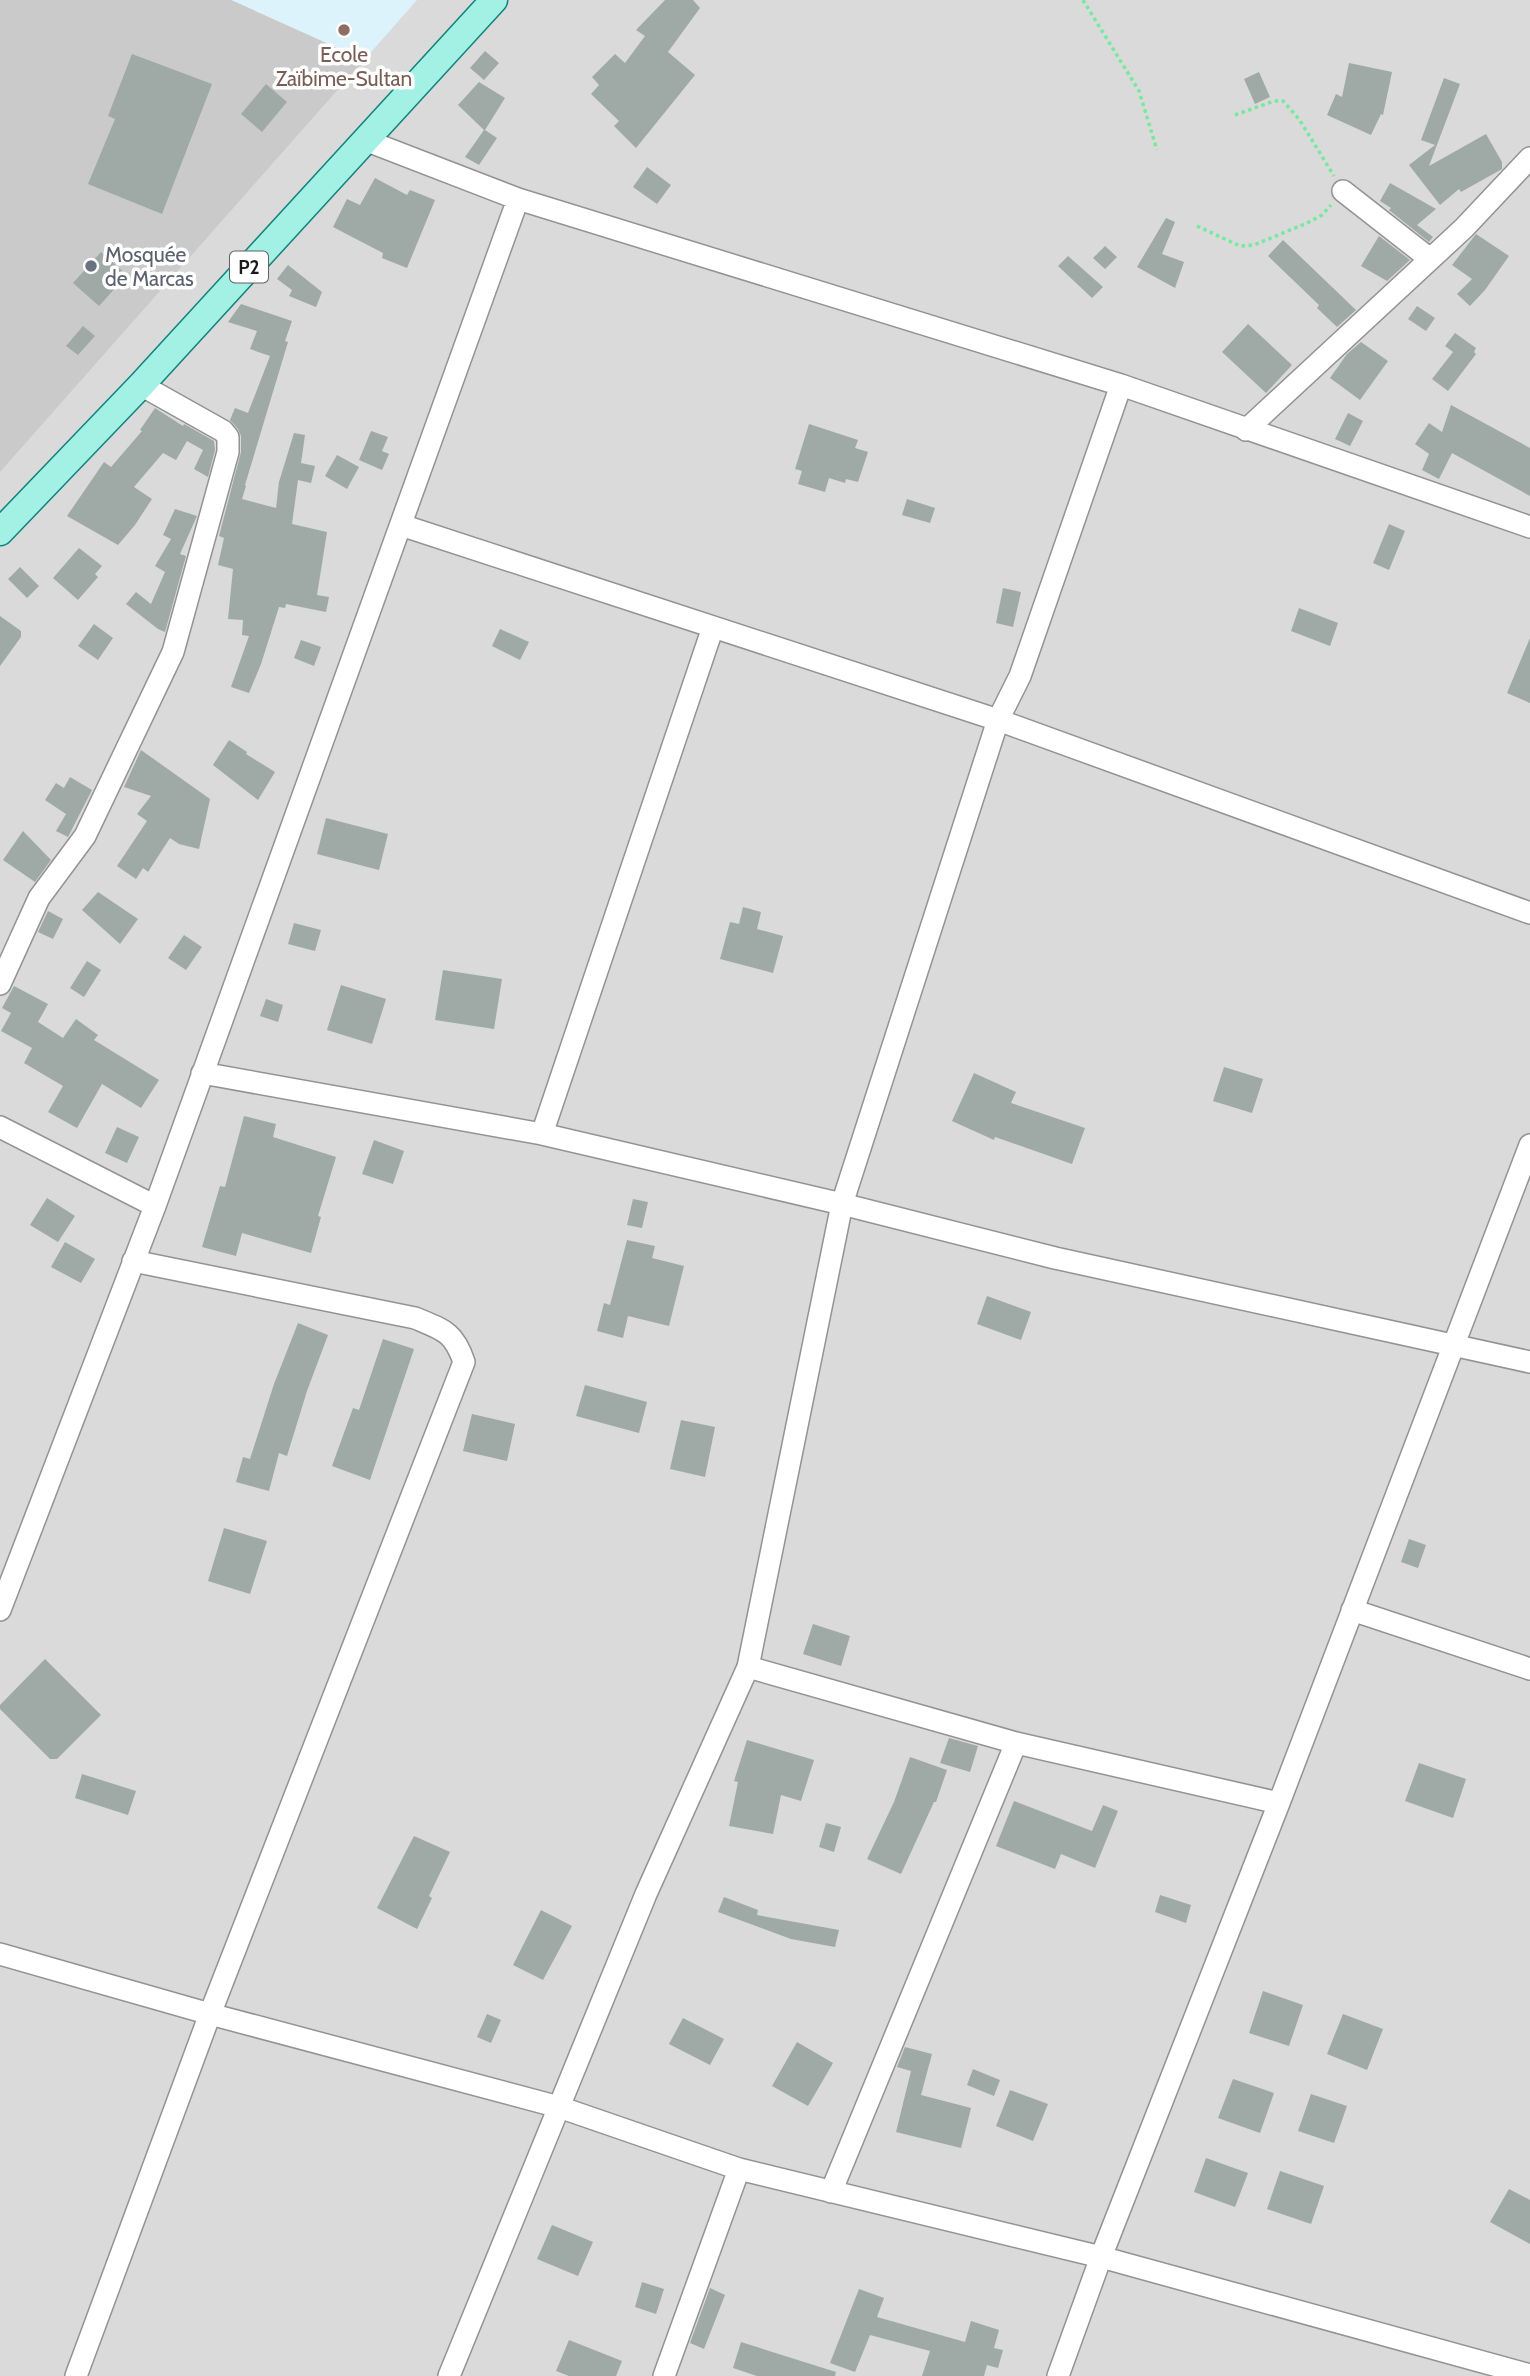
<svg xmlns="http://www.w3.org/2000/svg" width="1530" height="2376" font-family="Cabin,sans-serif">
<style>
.residential{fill:#d9dad9}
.education{fill:#ddf3fb}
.religious{fill:#cacaca}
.building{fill:#9faaa7}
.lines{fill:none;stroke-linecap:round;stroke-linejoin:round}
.minor-casing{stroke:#939393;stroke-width:24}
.major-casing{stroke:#10837c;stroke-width:29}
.path{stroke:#76e9a1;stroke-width:3.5;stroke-dasharray:3.5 3.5;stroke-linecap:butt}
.minor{stroke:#fff;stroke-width:21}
.major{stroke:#a3f1e4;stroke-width:26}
.education-dot{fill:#8d6e63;stroke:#fff;stroke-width:2.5}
.worship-dot{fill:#6b7280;stroke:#fff;stroke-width:2.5}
.labels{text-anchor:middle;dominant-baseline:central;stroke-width:7;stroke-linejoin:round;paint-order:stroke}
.shield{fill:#fff;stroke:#606060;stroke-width:2}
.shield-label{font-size:19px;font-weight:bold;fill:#1c1c1c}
.education-label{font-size:21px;fill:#785e54;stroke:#fff}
.worship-label{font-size:21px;fill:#5b616d;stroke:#fff;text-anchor:start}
</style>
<rect width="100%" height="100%" fill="#e2eceb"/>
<path class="residential" d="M0,0h1530v2376h-1530z"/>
<path class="education" d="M231,0h186l-53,60z"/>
<path class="religious" d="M0,0h231l133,60 -364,412z"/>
<path class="building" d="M665,0h28l7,8 -32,44 27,23 -59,73 -22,-22 5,-5 -28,-27 8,-9 -7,-8 23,-23 10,9 20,-27 -9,-6z
M485,51l14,12 -15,17 -14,-12z
M132,54l80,30 -50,130 -74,-30 27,-65 -7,-3z
M1349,63l43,9 -9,43 -2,-1 -10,21 -44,-20 9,-21 6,3z
M1259,72l11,25 -15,7 -11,-25z
M1444,78l16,6 -31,82 57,-32 16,28v7l-41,23 -2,-3 -19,16 -31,-40 26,-20 -14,-5z
M479,82l26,16 -20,32 12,8 -18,27 -14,-8 19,-27 -26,-25z
M266,84l21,18 -25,30 -21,-18z
M647,167l24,18 -14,19 -24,-17z
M375,178l32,17 3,-5 25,10 -28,68 -25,-10 1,-5 -50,-26 14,-28 13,6z
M1390,183l46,26 -19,16 16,12 -4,5 -40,-32 2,-2 -11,-7z
M1166,218l9,4 -13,32 22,8 -9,26 -38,-21z
M1476,234l33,22 -24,34 -15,16 -13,-12 15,-15 -20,-14z
M1379,236l31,24 -23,21 -26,-15z
M1283,240l73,70 -19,17 -20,-19 2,-3 -51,-49z
M1105,246l12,11 -12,12 -12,-11z
M101,252l26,23 -28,31 -26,-23z
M1068,256l35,31 -11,11 -34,-32z
M288,265l34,27 -6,15 -27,-11 3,-6 -15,-11z
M241,304l51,17 -7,20 3,1 -43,143 1,1 -4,13 34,9 3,-26 15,-49 11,2 -4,28 14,3 -4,17 -13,-3 -6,44 35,8 -10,63 12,2 -3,15 -40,-8 -1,4 -6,-1 -18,57 -12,29 -18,-6 18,-51 -7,-1 1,-15 -15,-1 5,-50 -15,-4 6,-27 -5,-2 22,-84v-16l-3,-7 -8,-9 5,-12 13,5 22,-57 -20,-7 7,-18 -29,-9z
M1417,306l18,12 -9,13 -18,-12z
M1248,324l44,41 -26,28 -44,-41z
M83,326l12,10 -17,19 -12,-9z
M1455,333l21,15 -2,4 2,2 -28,37 -16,-12 21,-27 -8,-6z
M1361,342l27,19 -28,39 -30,-22 17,-24z
M1451,405l79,43v48l-78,-43 -13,26 -17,-9 7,-16 -14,-10 14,-21 13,9z
M155,408l28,18 1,-2 30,17 1,9 -7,27 -14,-8 9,-19 -16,-9 -11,19 -13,-7 -29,34 18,12 -17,26 -17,20 -51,-29 37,-54 7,5 31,-36 -2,-1z
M1348,413l15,8 -13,25 -15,-7z
M809,424l49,16 -3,8 13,4 -10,30 -12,-3 -1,4 -16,-5 -4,14 -27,-8 4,-13 -7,-2z
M371,431l17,6 -6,14 7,3 -7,16 -23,-10z
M337,455l22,12 -12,22 -22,-13z
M907,499l28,9 -5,15 -28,-8z
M175,509l22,7 -17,38 6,2 -21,76 -7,-3 -32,-25 10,-12 15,12 14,-32 -10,-6 16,-27 -8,-4z
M1389,524l16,7 -16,39 -16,-7z
M79,548l23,18 -7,8 3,3 -20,23 -25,-22z
M20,567l19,19 -12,12 -19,-19z
M1003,588l18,4 -8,35 -17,-4z
M1299,608l39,15 -8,23 -39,-15z
M0,616l21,15v6l-21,29z
M94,624l19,14 -15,22 -20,-14z
M500,629l29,13 -9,18 -28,-14z
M1530,638v65l-23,-10z
M301,640l20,7 -7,19 -20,-8z
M229,740l18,12 -1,2 29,18 -17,28 -45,-35z
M141,750l69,49 -11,50 -20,-5 -9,-6 -22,34 -5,-4 -7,11 -19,-13 30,-45 -10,-7 14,-18 -27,-9z
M70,777l22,13 -24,47 -12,-6 10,-17 -21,-14 11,-17 8,5z
M326,818l62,16 -9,36 -62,-16z
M23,831l28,29 -16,22 -32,-22z
M98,892l40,27 -18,25 -38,-34z
M743,907l18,5 -4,17 26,7 -10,37 -53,-14 10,-37 9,2z
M48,911l15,8 -10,20 -15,-7z
M294,923l27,7 -6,21 -27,-7z
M184,935l18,12 -16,23 -18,-12z
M87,961l14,9 -17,27 -14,-9z
M443,970l59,9 -8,50 -59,-9z
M341,985l45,14 -14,45 -45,-14z
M14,986l34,18 -10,18 25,16 13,-19 22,16 -4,5 65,40 -18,28 -39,-24 -25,44 -29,-16 15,-26 -39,-23 8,-15 -31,-17 10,-18 -9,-5z
M266,999l17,6 -5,17 -18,-6z
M1224,1067l39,12 -11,34 -39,-12z
M974,1073l42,19 -5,11 74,25 -13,36 -77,-27 -1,3 -42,-19z
M244,1116l32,8 -3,13 63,20 -18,59 3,1 -10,36 -69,-20 -6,23 -34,-9 18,-61 5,1z
M117,1127l22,10 -12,26 -22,-10z
M374,1140l30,11 -11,33 -31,-10z
M47,1198l28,18 -17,26 -28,-17z
M633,1199l15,3 -6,26 -15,-3z
M627,1240l28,6 -3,12 32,8 -15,60 -41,-10 -5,22 -26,-7 7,-28 6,2z
M65,1242l30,17 -14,24 -30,-16z
M987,1296l44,16 -10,28 -44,-16z
M298,1323l30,12 -21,56 -20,65 -8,-3 -10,38 -33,-9 7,-25 7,2 24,-75z
M383,1339l31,10 -44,131 -38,-14 21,-58 6,2z
M585,1385l62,17 -8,31 -63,-17z
M472,1414l43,10 -8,37 -44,-10z
M681,1420l34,7 -10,50 -35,-8z
M224,1528l43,13 -17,53 -42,-13z
M1409,1539l17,6 -8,23 -17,-6z
M813,1624l37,12 -9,30 -38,-12z
M45,1659l56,56 -44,44h-7l-50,-50v-4z
M949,1738l29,8 -8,26 -30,-9z
M747,1740l67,20 -13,41 -20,-6 -8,39 -44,-8 9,-44 -4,-1z
M910,1757l37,13 -11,32h-2l-33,72 -34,-15 27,-57z
M1419,1763l47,16 -13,39 -48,-17z
M82,1774l54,17 -8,24 -53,-17z
M1014,1801l78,30 11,-26 15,6 -23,57 -34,-14 -6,15 -59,-23z
M826,1823l15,4 -7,25 -15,-5z
M414,1836l36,16 -21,44 3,2 -15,31 -40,-21z
M1160,1895l31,10 -5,18 -31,-11z
M724,1897l34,13 -1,5 82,15 -4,17 -44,-8 -73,-27z
M541,1910l31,16 -29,54 -30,-15z
M1263,1991l40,14 -14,41 -40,-13z
M487,2014l14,6 -10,23 -14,-6z
M1343,2014l40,15 -16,41 -40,-16z
M683,2018l41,21 -14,26 -41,-21z
M797,2042l36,21 -25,43 -36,-20z
M905,2047l27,7 -11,41 50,13 -10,40 -65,-16 15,-61 -14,-4z
M973,2069l27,11 -6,16 -27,-11z
M1233,2079l41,14 -14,40 -42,-15z
M1010,2090l38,14 -15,37 -37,-15z
M1311,2094l36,12 -13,37 -36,-12z
M1206,2158l42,15 -13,34 -41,-15z
M1280,2171l44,15 -13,38 -44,-15z
M1509,2189l21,11v44l-40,-22z
M552,2225l41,17 -15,34 -41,-17z
M642,2282l22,7 -8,25 -21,-7z
M710,2288l15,7 -21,54 -14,-6z
M859,2289l25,9 -7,19 88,25 6,-21 28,9 -5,18 9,2 -5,18 -11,-3 -3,11h-62l8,-25 -60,-16 -15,37 -25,-9z
M569,2340l53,21 -6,15h-47l-13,-5z
M741,2342l95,30 -1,4h-78l-24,-8z"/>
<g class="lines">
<g class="minor-casing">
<path id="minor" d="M365,140l153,59 603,186 409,142
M1343,191l87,68
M1246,430l218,-202 66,-70
M401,525l597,195 532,193
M0,984l39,-86 46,-62 88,-184 55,-200v-15l-5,-6 -82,-46
M202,1073l340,61 300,70 213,54 475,104
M0,1127l155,79
M542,1134l171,-507
M0,1610l155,-404 363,-1007
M1352,1610l178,59
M748,1667l94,-463 156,-484 22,-44 101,-291
M0,1954l210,60 349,93 180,62 362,88 429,118
M831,2192l185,-449
M76,2376l134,-362 254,-652c-10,-30 -20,-32 -49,-44l-282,-57
M449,2376l197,-482 102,-227 268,76 263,60
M664,2376l75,-207
M1058,2376l43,-119 178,-454 251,-658"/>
</g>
<g class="major-casing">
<path id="major" d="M0,532l141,-147 353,-385"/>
</g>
<path class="path" d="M1083,0l56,91 18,59
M1235,115l39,-14h9l16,18 35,57
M1197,226l43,20 14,-1 53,-22 15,-8 9,-10"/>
<use href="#minor" class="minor"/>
<use href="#major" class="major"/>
</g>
<circle class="education-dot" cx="344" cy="30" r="7"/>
<circle class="worship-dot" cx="91" cy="266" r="7"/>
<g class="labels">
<rect class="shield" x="230" y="251.5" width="38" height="31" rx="5"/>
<g class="shield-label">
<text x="249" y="267">P2</text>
</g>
<g class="education-label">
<text x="344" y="54">Ecole<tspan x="344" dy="24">Zaïbime-Sultan</tspan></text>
</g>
<g class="worship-label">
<text x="105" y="254">Mosquée<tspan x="105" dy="24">de Marcas</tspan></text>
</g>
</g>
</svg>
